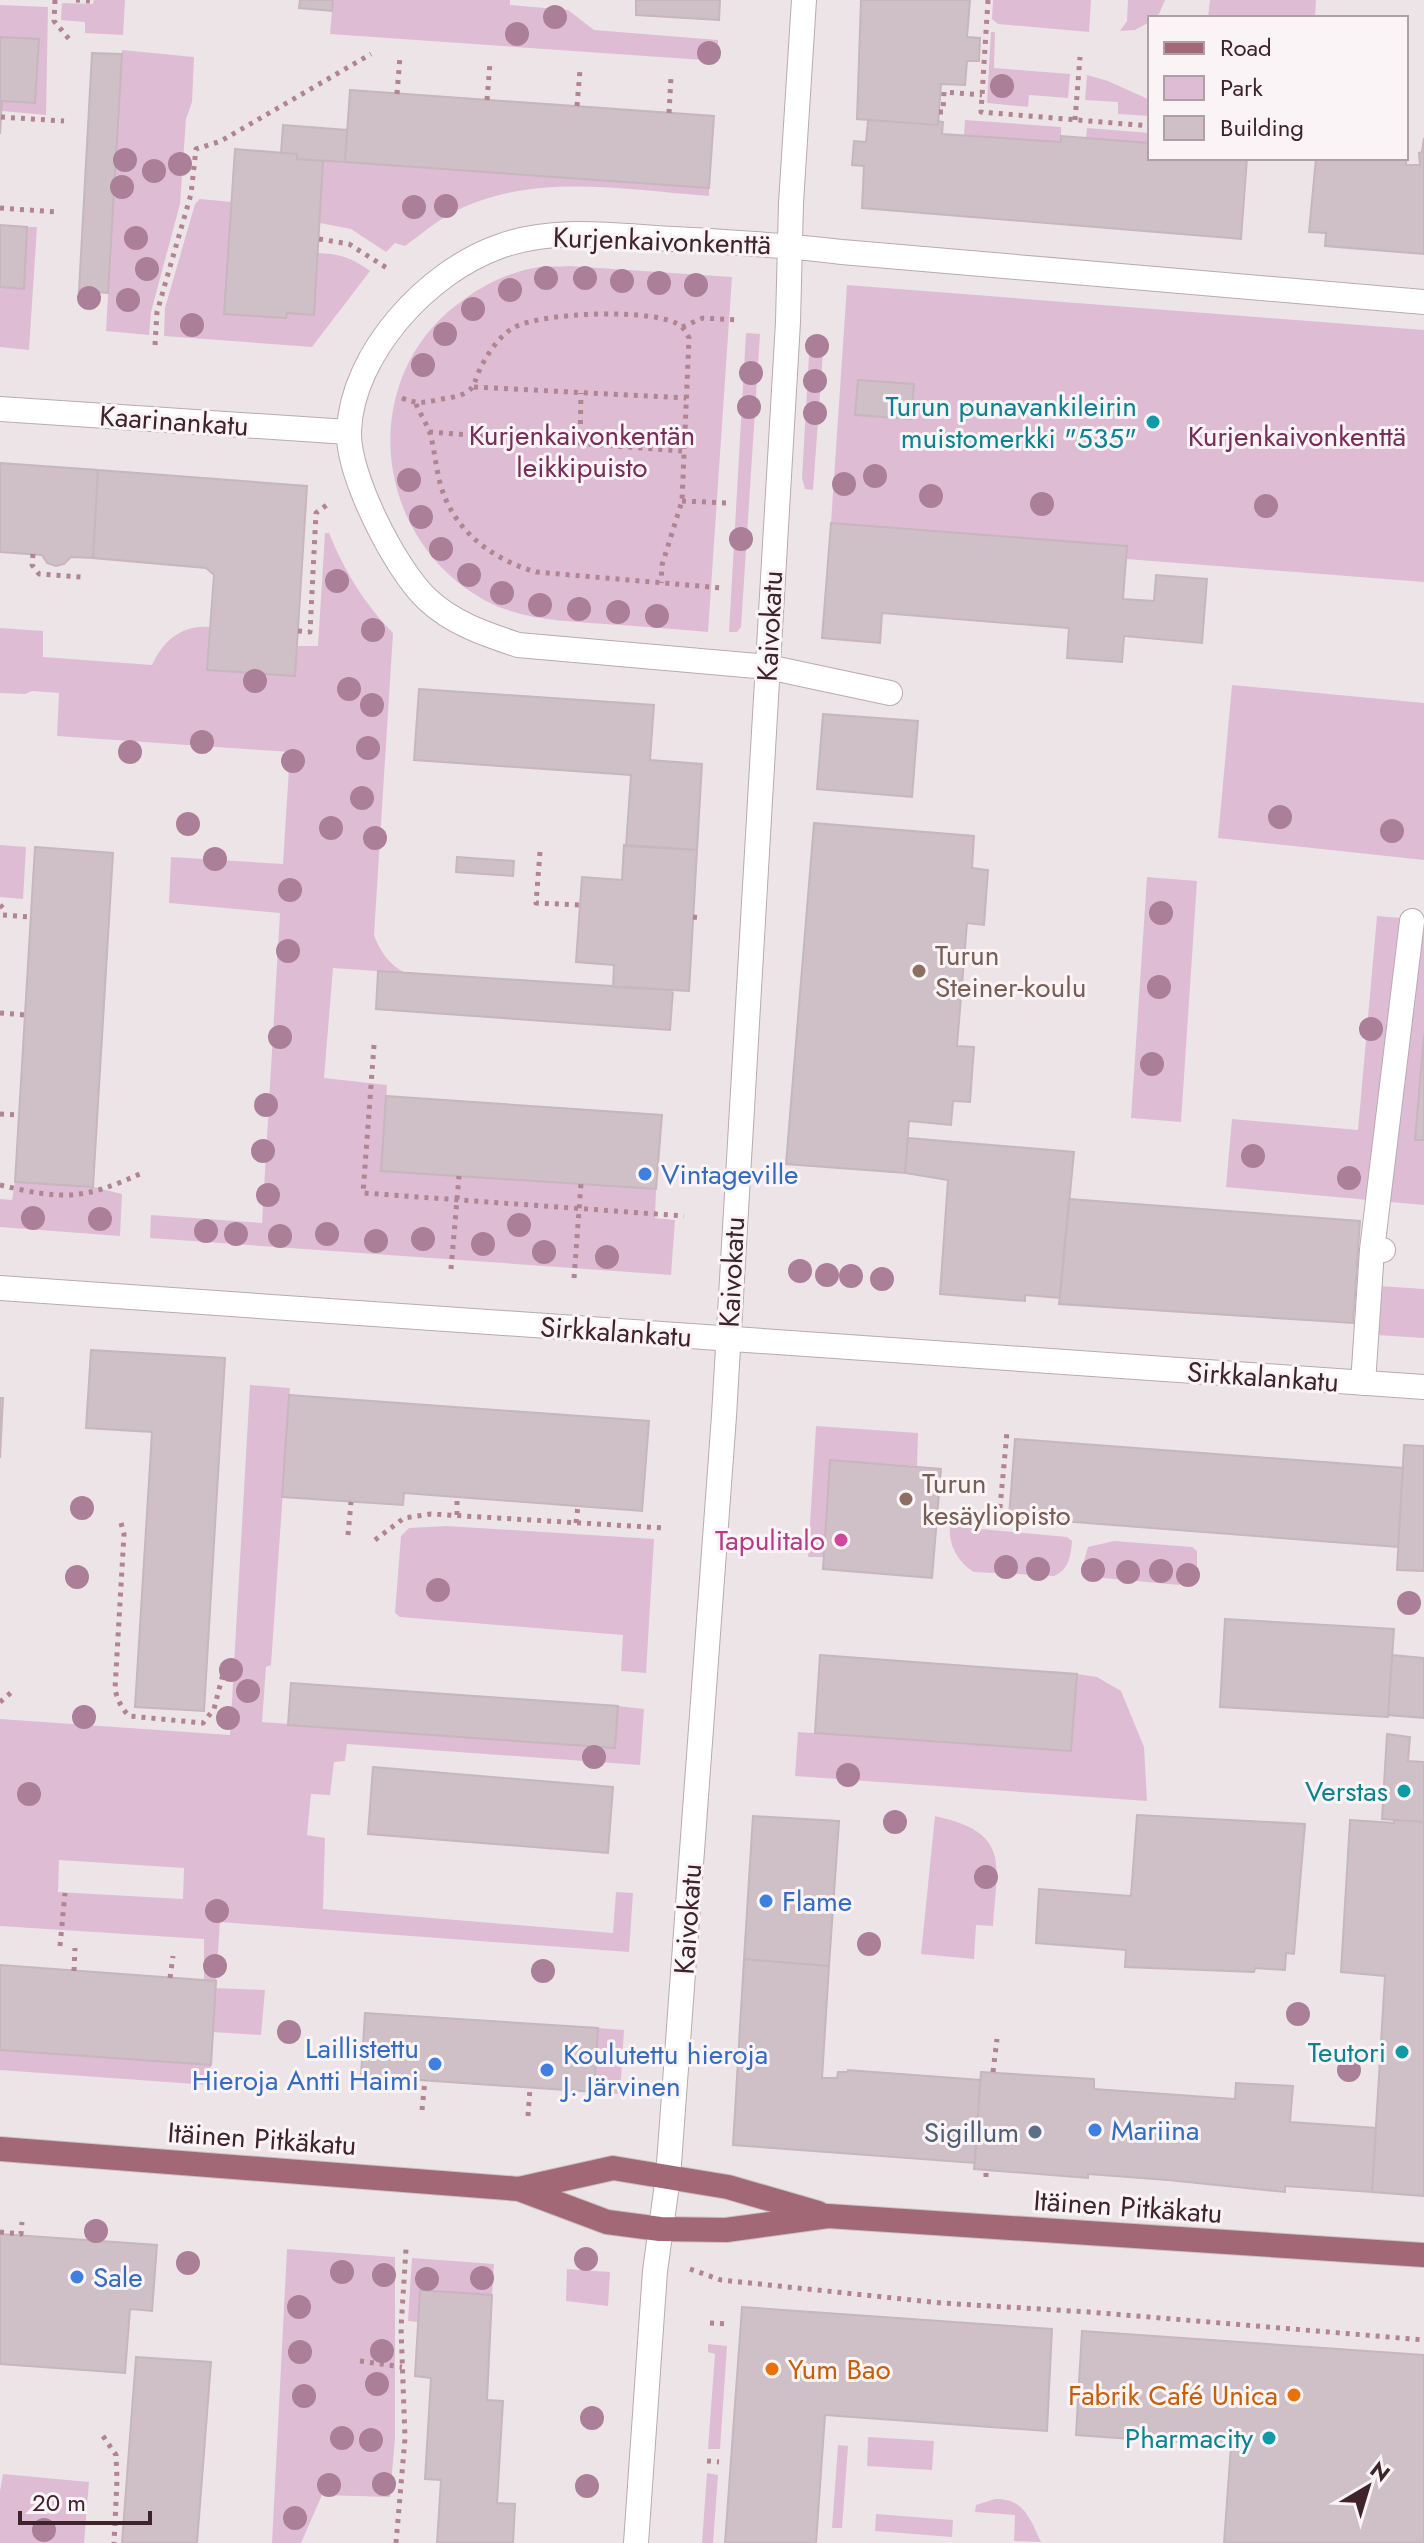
<svg xmlns="http://www.w3.org/2000/svg" width="1424" height="2543" font-family="Jost,sans-serif">
<style>
.green{fill:#debdd4;fill-rule:evenodd}
.building{fill:#cec0c6;stroke:#c7b6bd;stroke-width:2}
.lines{fill:none;stroke-linecap:round;stroke-linejoin:round}
.minor-casing{stroke:#b9aaaf;stroke-width:26}
.major-casing{stroke:#c9c1c3;stroke-width:26}
.path{stroke:#b18491;stroke-width:5;stroke-dasharray:4 6;stroke-linecap:butt}
.minor{stroke:#fff;stroke-width:24}
.major{stroke:#a36876;stroke-width:24}
.tree{fill:#ac7f99}
.culture-dot{fill:#0f9aa8;stroke:#faf4f7;stroke-width:3}
.education-dot{fill:#8d6e63;stroke:#faf4f7;stroke-width:3}
.shop-dot{fill:#3f7fe0;stroke:#faf4f7;stroke-width:3}
.hotel-dot{fill:#d1479c;stroke:#faf4f7;stroke-width:3}
.service-dot{fill:#5c6f8a;stroke:#faf4f7;stroke-width:3}
.food-dot{fill:#e8710a;stroke:#faf4f7;stroke-width:3}
.labels{text-anchor:middle;dominant-baseline:central;stroke-width:6;stroke-linejoin:round;paint-order:stroke}
.street-label{font-size:28px;fill:#3f232a;stroke:#faf4f7}
.culture-label{font-size:28px;fill:#0d838f;stroke:#faf4f7;text-anchor:end}
.park-label{font-size:28px;fill:#762d58;stroke:#faf4f7}
.education-label{font-size:28px;fill:#785e54;stroke:#faf4f7;text-anchor:start}
.shop-label{font-size:28px;fill:#366cbe;stroke:#faf4f7;text-anchor:start}
.hotel-label{font-size:28px;fill:#b23c85;stroke:#faf4f7;text-anchor:end}
.service-label{font-size:28px;fill:#4e5e75;stroke:#faf4f7;text-anchor:end}
.food-label{font-size:28px;fill:#c56008;stroke:#faf4f7;text-anchor:start}
</style>
<rect width="100%" height="100%" fill="#ede4e8"/>
<path class="green" d="M94,0h31l-2,35 -38,-2v-11l-24,-2 1,-17 31,1z
M333,0h177v5l58,5 26,20 124,10v21l-388,-27z
M993,0h98l-2,32 -91,-8 -6,-5z
M1128,0h37l-6,14 -9,4v4l-15,8 -15,1 7,-10z
M1210,0h106l-1,18h-107z
M0,5l48,2 -2,108 -44,-4v-10l33,2 4,-64 -39,-2z
M991,32h4l-1,36 76,6 -2,24 -39,-3 -1,12 -41,-4z
M122,50l72,7 -2,45 -6,17 -6,85 -29,108 -2,23 -43,-4z
M1087,75l21,6 42,19v16l-32,-2v-12l-33,-2z
M965,120l96,7v15l-97,-7z
M1087,128l63,5v10l-64,-5z
M323,161l386,27v8c-86,-6 -180,-25 -259,18 -16,9 -30,21 -45,32l-10,-3 -9,9 -35,-23 -31,-6z
M200,199l32,3 -8,112 62,4 1,-5 27,2 4,-62c23,1 34,5 52,18l-58,76 -148,-11 1,-28 30,-104z
M27,227h10l-8,123 -29,-3v-60l24,1z
M569,266l163,11 -24,355c-34,-3 -69,-6 -103,-8 -40,-3 -82,-4 -119,-23 -116,-63 -131,-228 -20,-303 21,-15 47,-27 73,-31 10,-1 20,0 30,-1z
M847,285l577,45v252l-298,-23v-13l-295,-23z
M746,333l14,1 -19,293 -4,5h-8z
M810,338l14,1 -11,151 -8,-1 -3,-11z
M325,533h4c16,39 35,70 64,100l-19,302c6,17 15,29 31,38l-72,-5 -9,110 63,7 -5,86 274,18 -1,29 20,2 -4,55 -521,-37 1,-23 111,8 18,-310 -111,-10 2,-46 112,7 7,-112 -233,-16 2,-43 -27,-2 -7,3 -25,-1v-65l43,3v26l109,8c12,-25 29,-40 58,-38l-2,43 87,6 2,-30h21z
M1232,685l192,18v157l-206,-22z
M0,845l26,2 -3,52 -23,-2z
M1147,877l50,4 -16,241 -50,-4z
M1377,916l47,4v115l-9,104 9,1v65l-198,-18 6,-68 126,11z
M15,1182l78,5 29,7 -2,42 -120,-9v-28l12,1z
M1379,1286l45,3v49l-48,-3z
M250,1385l40,3 -19,277 -5,2 -4,55 353,26 3,-42 26,3 -4,56 -293,-21 -2,17 -11,1 -4,33 -19,-1 -4,41 18,3 -2,71 290,24 3,-41 17,1 -4,59 -409,-30 -4,59 -12,-1v-41l-204,-13v-207l230,16zM59,1860l125,8 -1,31 -125,-7z
M816,1426l102,7 -1,33 -87,-6 -6,97h-16z
M447,1526l207,13 -8,134 -25,-2 2,-36 -223,-18 -5,-4 6,-77 8,-8z
M950,1526l117,11 5,4c-1,14 -3,29 -18,35l-80,-4c-16,-9 -26,-28 -24,-46z
M1114,1541l78,6 5,4v23l-18,11 -97,-9 -1,-5 7,-24z
M1077,1674l20,3 24,14 23,56 3,54 -352,-25 3,-44 273,19z
M935,1816c76,17 62,46 58,110l-17,-1 -2,34 -53,-5z
M215,1988l50,2 -4,45 -48,-3z
M598,2028l26,2 -4,64 -26,-2z
M0,2050l211,15 -2,20 -209,-15z
M287,2249l108,8v180l-5,60 -68,-2 -21,48h-29z
M412,2258l82,6 -2,31 -72,-4 -2,31 -10,-1z
M567,2269l43,3 -2,34 -42,-5z
M708,2344l19,2 -7,103h-12l7,-95 -7,-2z
M868,2437l66,4 -2,29 -65,-4z
M838,2445l10,1 -6,82h-10z
M707,2473l11,2 -5,68h-11z
M3,2474l86,8 -5,61h-84v-52z
M995,2499c29,-1 35,20 46,43l-27,-1 1,-26 -40,-3 1,-7z
M876,2514l77,6 -1,17 -77,-6z"/>
<path class="building" d="M300,0h33l-1,11 -33,-3z
M636,0h84l-1,20 -83,-5z
M861,0h109l-3,37 13,1 -1,23h-12l-2,24 -24,-1 -3,41 -81,-6z
M0,37l39,2 -4,64 -33,-2 -2,33z
M92,53l30,1 -14,239 -29,-2z
M350,90l364,26 -5,72 -364,-26z
M868,120l70,5v-4l5,1 -1,12 119,8v-6l89,7v15h97l-6,81 -379,-31 2,-42 -12,-1 2,-24 12,1z
M283,125l64,5 -2,32 -48,-3v-5l-16,-1z
M1424,138v116l-99,-8 1,-13 -17,-1 7,-74h90v-8v15h14l-1,-12 3,-1z
M235,149l62,5v5l26,2 -9,154 -27,-2 -1,5 -62,-4z
M0,225l27,2 -3,62 -24,-2z
M858,380l56,4 -3,35 -56,-4z
M0,463l98,7 -5,88 -22,-1 -7,7 -8,2 -9,-3 -5,-8 -42,-3z
M98,470l209,16 -12,190 -88,-6 7,-95 -8,-7 -113,-10z
M831,523l296,23 -4,53 31,2 2,-26 51,4 -5,64 -78,-7 -2,26 -55,-4 2,-30 -187,-15 -2,30 -58,-5z
M419,689l235,16 -4,55 52,4 -5,86 -71,-4 5,-71 -217,-15z
M823,714l95,7 -6,76 -95,-8z
M814,823l160,13 -2,32 16,2 -4,55 -17,-2 -10,123 17,1 -4,55 -17,-1 -2,24 -42,-4 -4,52 -119,-9z
M624,845l73,5 -8,141 -76,-4 1,-22 -38,-3 6,-85 40,3z
M35,847l78,6 -20,334 -78,-5z
M457,857l57,4 -1,15 -57,-4z
M378,971l295,19 -3,40 -294,-21z
M1424,1035v105h-9z
M386,1096l276,19 -6,74 -275,-18z
M908,1138l166,14 -14,146 -35,-3v6l-85,-7 8,-114 -43,-7z
M1069,1199l291,22 -7,102 -294,-19z
M91,1350l134,8 -21,353 -69,-4 17,-275 -66,-4z
M289,1395l360,26 -7,90 -238,-18 -1,12 -121,-8z
M0,1398h3l-3,60z
M1015,1439l388,29 -5,79 -389,-30z
M1404,1445l20,1v125l-27,-1z
M830,1460l111,9 -9,109 -109,-9z
M1225,1619l169,10 -6,88 -168,-10z
M820,1655l257,19 -6,77 -256,-18z
M1392,1655l32,3v60l-36,-3z
M291,1683l327,23 -3,42 -327,-23z
M1387,1734l23,3 -2,24 16,1v60l-42,-3z
M373,1767l240,20 -5,66 -240,-19z
M1137,1815l168,9 -11,130 -8,-1 -1,17 -30,-2 -1,4 -129,-5 1,-17 -90,-7 3,-54 92,7z
M753,1816l86,5 -10,145 -85,-7z
M1350,1820l44,3v-3l30,2v374l-52,-4 13,-216 -44,-4z
M744,1959l85,7 -7,112h15l1,-6h10v-2l132,10 -5,83 -242,-18z
M0,1965l216,16 -5,84 -211,-15z
M365,2013l233,15 -4,64 -233,-16z
M981,2072l113,7v10l141,10 1,-16 57,3 -3,36 86,6 -4,64 -87,-6v6l-117,-12 -80,-6v4l-114,-9z
M0,2234l157,11 -5,66 -22,-2 -5,64 -125,-9z
M420,2290l72,5 -5,105 16,1 -6,102 18,1 -2,39h-76l4,-63 -16,-1 6,-101 -16,-2z
M742,2307l310,22 -5,102 -222,-16 -9,128h-91z
M1082,2331l342,24v188h-200l7,-97 -155,-11z
M136,2357l75,5 -14,181h-75z"/>
<g class="lines">
<g class="minor-casing">
<path id="minor" d="M0,409l348,23
M890,693l-122,-26 -250,-22c-33,-11 -66,-22 -91,-46 -32,-30 -80,-125 -78,-168 3,-78 79,-159 149,-184 55,-21 118,-11 175,-8 57,3 113,6 169,13l582,50
M1372,1250l40,-329
M0,1288l1424,99
M1363,1383l9,-133h11
M636,2543l19,-272 13,-94 56,-761 64,-1094 3,-119 13,-203"/>
</g>
<g class="major-casing">
<path id="major" d="M0,2149l519,40 88,33 53,7 66,1 102,-14 596,39
M519,2189l94,-21 115,19 90,26"/>
</g>
<path class="path" d="M55,0l-1,21 15,18
M76,0l14,1
M988,0l-7,112 169,14
M397,94l3,-38
M487,100l3,-37
M577,106l3,-36
M939,112h4l1,-20 38,3
M669,113l2,-36
M1,117l63,4
M1075,120l5,-63
M0,208l57,4
M319,239l30,5 41,26
M682,327l21,-9 36,2
M155,345l2,-33 34,-118 5,-45 25,-8 150,-87
M474,387l212,11
M402,398c14,6 21,5 35,2 10,-2 22,-3 30,-8 8,-5 8,-12 12,-21 7,-15 19,-34 34,-43 26,-16 148,-21 169,-1 3,3 5,7 7,11l-7,163 -20,64 -1,18
M416,404c4,9 10,19 14,29 6,22 6,45 16,67 17,38 52,61 90,72l186,16
M429,432l253,19
M580,444l1,-51
M682,501l46,2
M33,554l-1,11 7,9 42,3
M298,631l12,1 6,-119 12,-9
M540,852l-4,51 44,2
M0,905l3,3
M3,915l28,2
M693,917l9,1
M0,1013l25,2
M374,1045l-11,148 321,23
M0,1114l19,1
M0,1185c63,15 83,15 142,-12
M451,1269l8,-93
M574,1278l7,-94
M1000,1508l7,-76
M457,1515v-18
M121,1523l3,11 -9,155c2,10 7,20 14,27l74,7 11,-14 9,-35
M576,1523l2,-17
M348,1535l3,-33
M375,1540l29,-22 27,-4 233,14
M0,1702l14,-12
M60,1946l5,-53
M74,1971l1,-23
M170,1978l3,-22
M993,2072l4,-33
M422,2110l3,-30
M528,2116l2,-28
M986,2177v-7
M0,2232l21,2 1,-12
M690,2269l31,11 220,23 148,9 335,28
M710,2323l19,1
M360,2361l42,6
M103,2436l13,19 1,25 -3,63
M707,2461l12,1
M396,2543l9,-105 -4,-110 5,-79"/>
<use href="#minor" class="minor"/>
<use href="#major" class="major"/>
</g>
<g class="tree">
<circle cx="555" cy="17" r="12"/>
<circle cx="517" cy="34" r="12"/>
<circle cx="709" cy="53" r="12"/>
<circle cx="1002" cy="86" r="12"/>
<circle cx="125" cy="160" r="12"/>
<circle cx="180" cy="164" r="12"/>
<circle cx="154" cy="171" r="12"/>
<circle cx="122" cy="187" r="12"/>
<circle cx="446" cy="206" r="12"/>
<circle cx="414" cy="207" r="12"/>
<circle cx="136" cy="238" r="12"/>
<circle cx="147" cy="269" r="12"/>
<circle cx="546" cy="278" r="12"/>
<circle cx="585" cy="278" r="12"/>
<circle cx="622" cy="281" r="12"/>
<circle cx="659" cy="283" r="12"/>
<circle cx="696" cy="285" r="12"/>
<circle cx="510" cy="290" r="12"/>
<circle cx="89" cy="298" r="12"/>
<circle cx="128" cy="300" r="12"/>
<circle cx="473" cy="309" r="12"/>
<circle cx="192" cy="325" r="12"/>
<circle cx="445" cy="334" r="12"/>
<circle cx="817" cy="346" r="12"/>
<circle cx="423" cy="365" r="12"/>
<circle cx="751" cy="373" r="12"/>
<circle cx="815" cy="381" r="12"/>
<circle cx="749" cy="407" r="12"/>
<circle cx="815" cy="413" r="12"/>
<circle cx="875" cy="476" r="12"/>
<circle cx="409" cy="480" r="12"/>
<circle cx="844" cy="484" r="12"/>
<circle cx="931" cy="496" r="12"/>
<circle cx="1042" cy="504" r="12"/>
<circle cx="1266" cy="506" r="12"/>
<circle cx="421" cy="517" r="12"/>
<circle cx="741" cy="539" r="12"/>
<circle cx="441" cy="549" r="12"/>
<circle cx="469" cy="575" r="12"/>
<circle cx="337" cy="581" r="12"/>
<circle cx="502" cy="593" r="12"/>
<circle cx="540" cy="605" r="12"/>
<circle cx="579" cy="609" r="12"/>
<circle cx="618" cy="612" r="12"/>
<circle cx="657" cy="616" r="12"/>
<circle cx="373" cy="630" r="12"/>
<circle cx="255" cy="681" r="12"/>
<circle cx="349" cy="689" r="12"/>
<circle cx="372" cy="705" r="12"/>
<circle cx="202" cy="742" r="12"/>
<circle cx="368" cy="748" r="12"/>
<circle cx="130" cy="752" r="12"/>
<circle cx="293" cy="761" r="12"/>
<circle cx="362" cy="798" r="12"/>
<circle cx="1280" cy="817" r="12"/>
<circle cx="188" cy="824" r="12"/>
<circle cx="331" cy="828" r="12"/>
<circle cx="1392" cy="831" r="12"/>
<circle cx="375" cy="838" r="12"/>
<circle cx="215" cy="859" r="12"/>
<circle cx="290" cy="890" r="12"/>
<circle cx="1161" cy="913" r="12"/>
<circle cx="288" cy="951" r="12"/>
<circle cx="1159" cy="987" r="12"/>
<circle cx="1371" cy="1029" r="12"/>
<circle cx="280" cy="1037" r="12"/>
<circle cx="1152" cy="1064" r="12"/>
<circle cx="266" cy="1105" r="12"/>
<circle cx="263" cy="1151" r="12"/>
<circle cx="1253" cy="1156" r="12"/>
<circle cx="1349" cy="1178" r="12"/>
<circle cx="268" cy="1195" r="12"/>
<circle cx="33" cy="1218" r="12"/>
<circle cx="100" cy="1219" r="12"/>
<circle cx="519" cy="1225" r="12"/>
<circle cx="206" cy="1231" r="12"/>
<circle cx="236" cy="1234" r="12"/>
<circle cx="327" cy="1234" r="12"/>
<circle cx="280" cy="1236" r="12"/>
<circle cx="423" cy="1239" r="12"/>
<circle cx="376" cy="1241" r="12"/>
<circle cx="483" cy="1244" r="12"/>
<circle cx="544" cy="1252" r="12"/>
<circle cx="607" cy="1257" r="12"/>
<circle cx="800" cy="1271" r="12"/>
<circle cx="827" cy="1275" r="12"/>
<circle cx="851" cy="1276" r="12"/>
<circle cx="882" cy="1279" r="12"/>
<circle cx="82" cy="1508" r="12"/>
<circle cx="1006" cy="1567" r="12"/>
<circle cx="1038" cy="1569" r="12"/>
<circle cx="1093" cy="1570" r="12"/>
<circle cx="1161" cy="1571" r="12"/>
<circle cx="1128" cy="1572" r="12"/>
<circle cx="1188" cy="1575" r="12"/>
<circle cx="77" cy="1577" r="12"/>
<circle cx="438" cy="1590" r="12"/>
<circle cx="1409" cy="1603" r="12"/>
<circle cx="231" cy="1670" r="12"/>
<circle cx="248" cy="1691" r="12"/>
<circle cx="84" cy="1717" r="12"/>
<circle cx="228" cy="1718" r="12"/>
<circle cx="594" cy="1757" r="12"/>
<circle cx="848" cy="1775" r="12"/>
<circle cx="29" cy="1794" r="12"/>
<circle cx="895" cy="1822" r="12"/>
<circle cx="986" cy="1877" r="12"/>
<circle cx="217" cy="1911" r="12"/>
<circle cx="869" cy="1944" r="12"/>
<circle cx="215" cy="1966" r="12"/>
<circle cx="543" cy="1971" r="12"/>
<circle cx="1298" cy="2014" r="12"/>
<circle cx="289" cy="2032" r="12"/>
<circle cx="1349" cy="2070" r="12"/>
<circle cx="96" cy="2231" r="12"/>
<circle cx="586" cy="2259" r="12"/>
<circle cx="188" cy="2263" r="12"/>
<circle cx="342" cy="2272" r="12"/>
<circle cx="384" cy="2275" r="12"/>
<circle cx="482" cy="2278" r="12"/>
<circle cx="427" cy="2279" r="12"/>
<circle cx="299" cy="2307" r="12"/>
<circle cx="382" cy="2351" r="12"/>
<circle cx="300" cy="2352" r="12"/>
<circle cx="377" cy="2384" r="12"/>
<circle cx="304" cy="2396" r="12"/>
<circle cx="592" cy="2418" r="12"/>
<circle cx="342" cy="2438" r="12"/>
<circle cx="371" cy="2440" r="12"/>
<circle cx="384" cy="2484" r="12"/>
<circle cx="329" cy="2485" r="12"/>
<circle cx="587" cy="2486" r="12"/>
<circle cx="295" cy="2518" r="12"/>
<circle cx="44" cy="2530" r="12"/>
</g>
<g class="culture-dot">
<circle cx="1153" cy="422" r="8"/>
<circle cx="1404" cy="1791" r="8"/>
<circle cx="1402" cy="2052" r="8"/>
<circle cx="1269" cy="2438" r="8"/>
</g>
<g class="education-dot">
<circle cx="919" cy="971" r="8"/>
<circle cx="906" cy="1499" r="8"/>
</g>
<g class="shop-dot">
<circle cx="645" cy="1174" r="8"/>
<circle cx="766" cy="1901" r="8"/>
<circle cx="435" cy="2064" r="8"/>
<circle cx="547" cy="2070" r="8"/>
<circle cx="1095" cy="2130" r="8"/>
<circle cx="77" cy="2277" r="8"/>
</g>
<circle class="hotel-dot" cx="841" cy="1540" r="8"/>
<circle class="service-dot" cx="1035" cy="2132" r="8"/>
<g class="food-dot">
<circle cx="772" cy="2369" r="8"/>
<circle cx="1294" cy="2395" r="8"/>
</g>
<g class="labels">
<g class="street-label">
<text transform="translate(662 241) rotate(2)">Kurjenkaivonkenttä</text>
<text transform="translate(174 421) rotate(4)">Kaarinankatu</text>
<text transform="translate(770 626) rotate(-87)">Kaivokatu</text>
<text transform="translate(732 1272) rotate(-87)">Kaivokatu</text>
<text transform="translate(616 1332) rotate(4)">Sirkkalankatu</text>
<text transform="translate(1263 1377) rotate(4)">Sirkkalankatu</text>
<text transform="translate(688 1919) rotate(-86)">Kaivokatu</text>
<text transform="translate(262 2139) rotate(4)">Itäinen Pitkäkatu</text>
<text transform="translate(1128 2207) rotate(4)">Itäinen Pitkäkatu</text>
</g>
<g class="culture-label">
<text x="1137" y="406">Turun punavankileirin<tspan x="1137" dy="32">muistomerkki "535"</tspan></text>
<text x="1388" y="1791">Verstas</text>
<text x="1386" y="2052">Teutori</text>
<text x="1253" y="2438">Pharmacity</text>
</g>
<g class="park-label">
<text x="582" y="435">Kurjenkaivonkentän<tspan x="582" dy="32">leikkipuisto</tspan></text>
<text x="1297" y="436">Kurjenkaivonkenttä</text>
</g>
<g class="education-label">
<text x="935" y="955">Turun<tspan x="935" dy="32">Steiner-koulu</tspan></text>
<text x="922" y="1483">Turun<tspan x="922" dy="32">kesäyliopisto</tspan></text>
</g>
<g class="shop-label">
<text x="661" y="1174">Vintageville</text>
<text x="782" y="1901">Flame</text>
<text x="419" y="2048" text-anchor="end">Laillistettu<tspan x="419" dy="32">Hieroja Antti Haimi</tspan></text>
<text x="563" y="2054">Koulutettu hieroja<tspan x="563" dy="32">J. Järvinen</tspan></text>
<text x="1111" y="2130">Mariina</text>
<text x="93" y="2277">Sale</text>
</g>
<g class="hotel-label">
<text x="825" y="1540">Tapulitalo</text>
</g>
<g class="service-label">
<text x="1019" y="2132">Sigillum</text>
</g>
<g class="food-label">
<text x="788" y="2369">Yum Bao</text>
<text x="1278" y="2395" text-anchor="end">Fabrik Café Unica</text>
</g>
</g>
<rect x="1148" y="16" width="260" height="144" fill="#faf4f7" stroke="#afa0a5" stroke-width="2"/>
<rect x="1164" y="42" width="40" height="12" fill="#a36876" stroke="#afa0a5" stroke-width="2"/>
<text x="1220" y="56" font-size="24" fill="#3f232a">Road</text>
<rect x="1164" y="76" width="40" height="24" fill="#debdd4" stroke="#afa0a5" stroke-width="2"/>
<text x="1220" y="96" font-size="24" fill="#3f232a">Park</text>
<rect x="1164" y="116" width="40" height="24" fill="#cec0c6" stroke="#afa0a5" stroke-width="2"/>
<text x="1220" y="136" font-size="24" fill="#3f232a">Building</text>
<g transform="translate(1368 2487) rotate(38)" stroke="#faf4f7" stroke-width="6" paint-order="stroke">
<path d="M0-6L14 30L0 20L-14 30Z" fill="#3f232a"/>
<text y="-12" font-size="22" font-weight="bold" text-anchor="middle" fill="#3f232a">N</text>
</g>
<path d="M20 2511v12h130v-12" fill="none" stroke="#3f232a" stroke-width="4"/>
<text x="32" y="2511" font-size="24" fill="#3f232a" stroke="#faf4f7" stroke-width="6" paint-order="stroke">20 m</text>
</svg>
